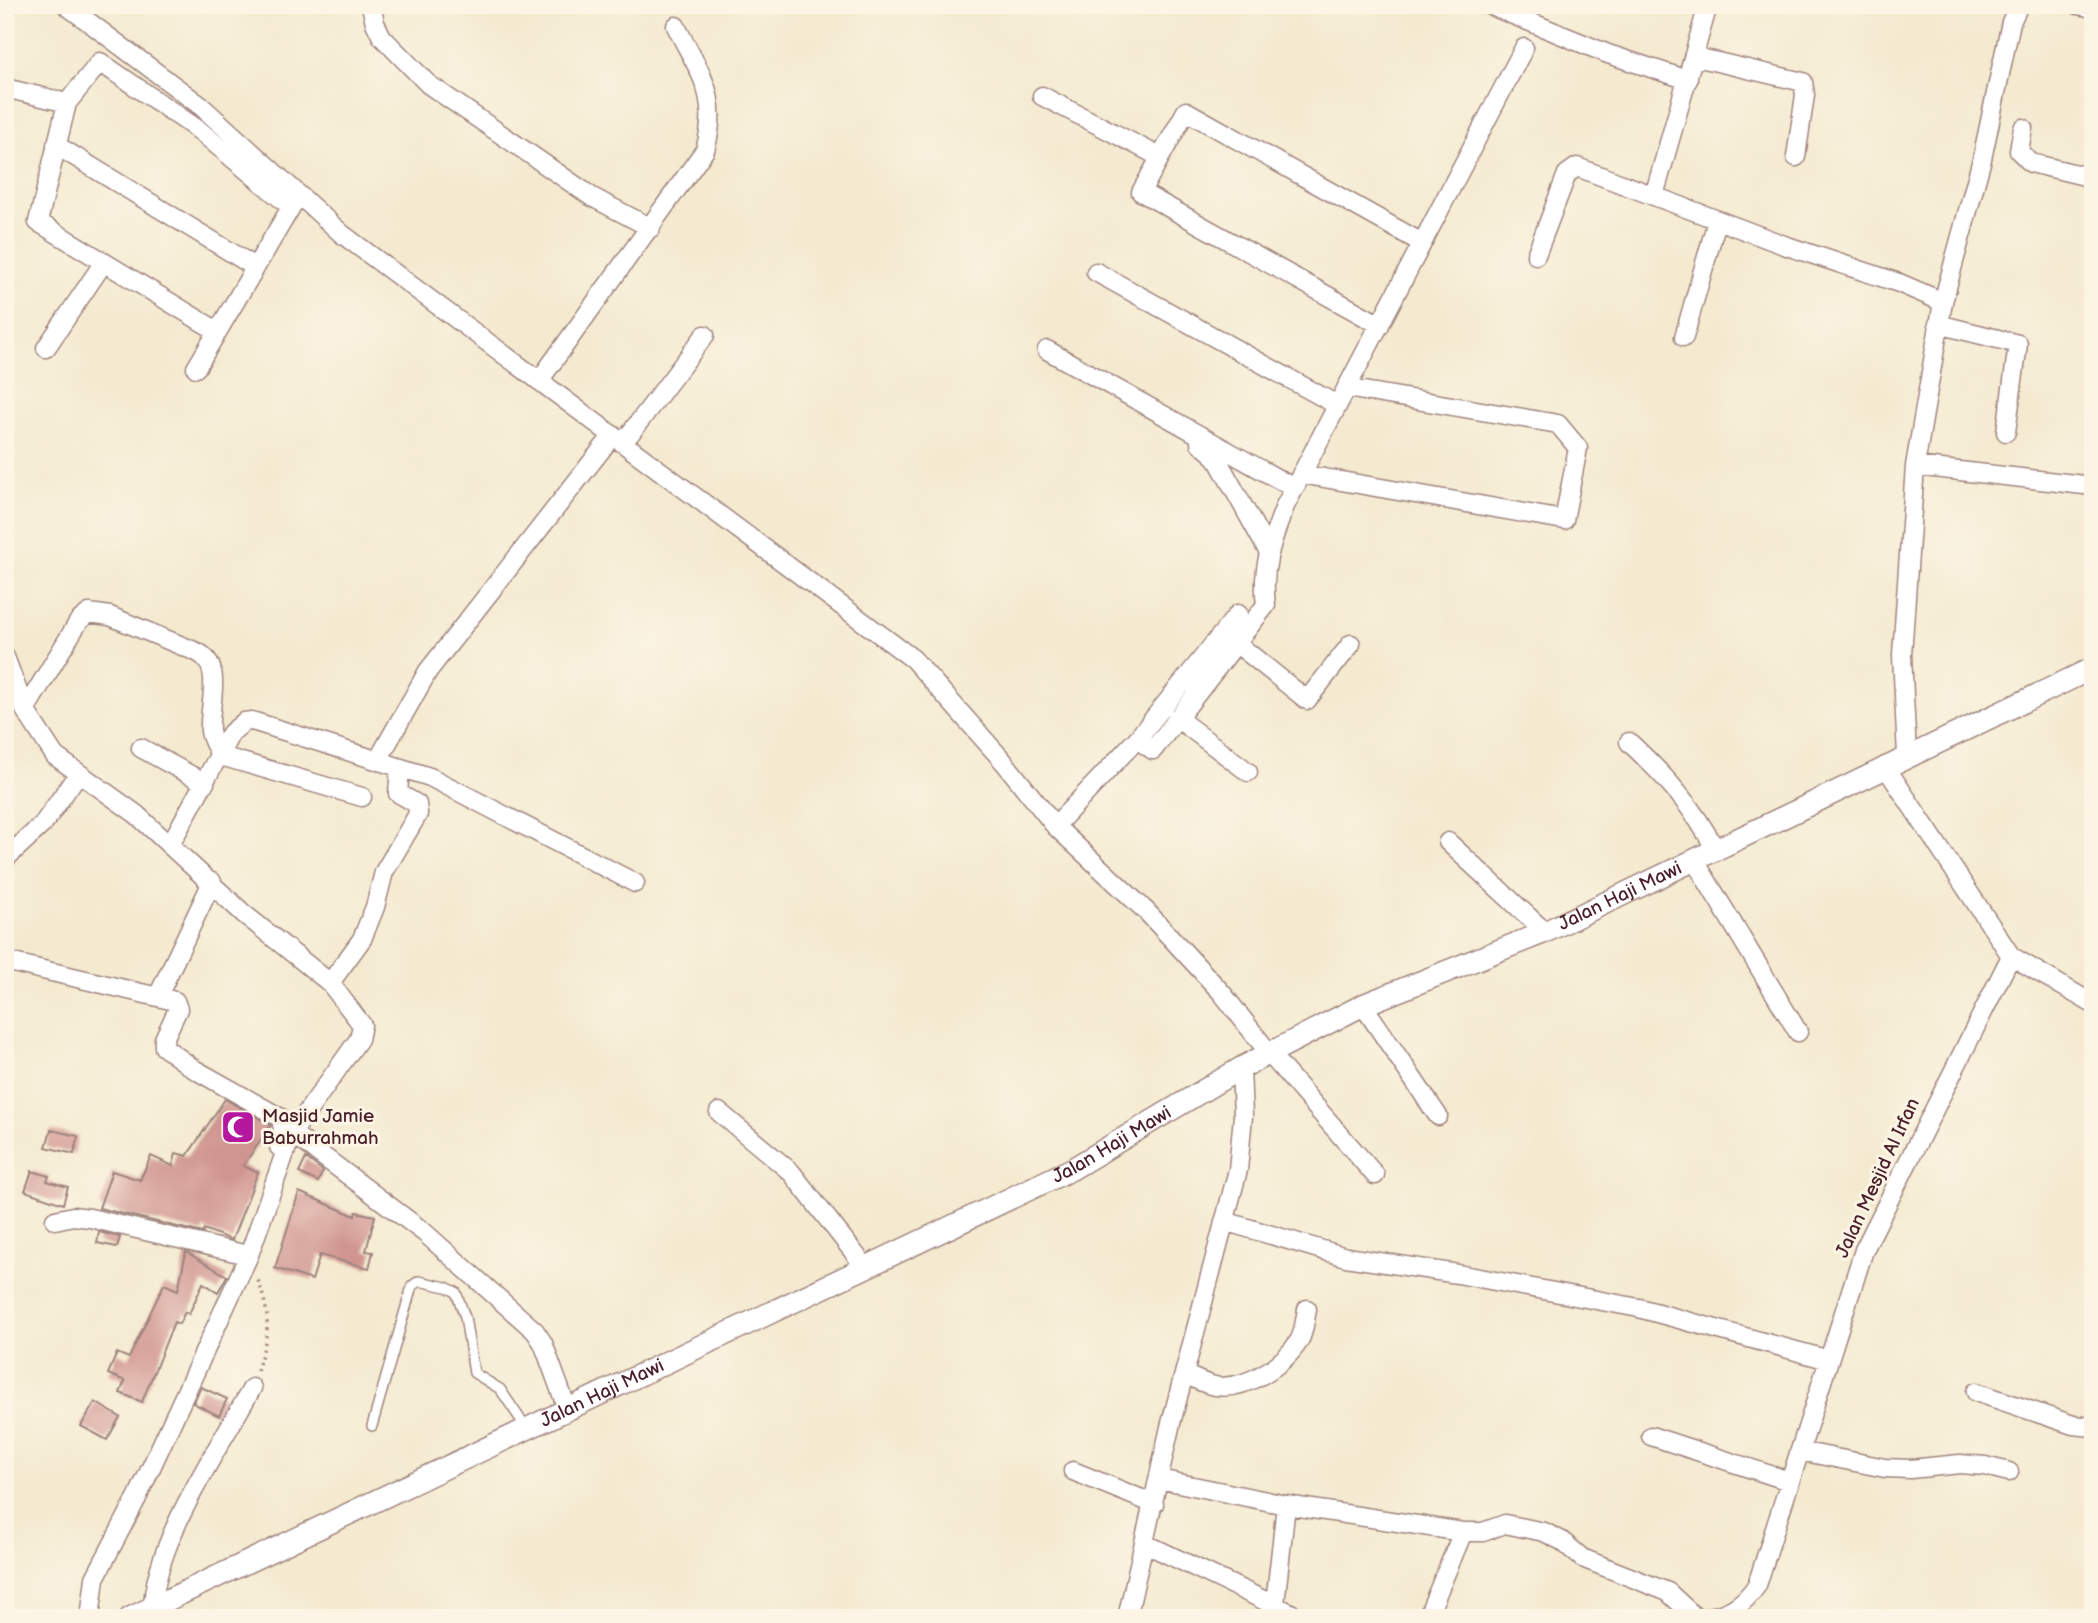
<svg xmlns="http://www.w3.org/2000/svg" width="2098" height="1623" font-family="'Balsamiq Sans',sans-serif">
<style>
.building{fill:#d09590}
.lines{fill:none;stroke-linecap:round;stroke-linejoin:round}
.service-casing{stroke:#9f847e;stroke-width:12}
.minor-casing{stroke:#9f847e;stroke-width:21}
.tertiary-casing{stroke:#9f847e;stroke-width:24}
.path{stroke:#9f847e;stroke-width:3.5;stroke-dasharray:2 5;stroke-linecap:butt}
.service{stroke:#fff;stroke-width:9}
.minor{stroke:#fff;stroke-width:18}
.tertiary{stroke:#fff;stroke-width:21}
.labels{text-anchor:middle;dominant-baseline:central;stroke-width:6;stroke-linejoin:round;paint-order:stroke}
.street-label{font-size:19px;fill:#4a1f2b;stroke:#fcf5e5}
.poi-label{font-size:19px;fill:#4a1f2b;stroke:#fcf5e5;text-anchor:start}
</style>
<rect width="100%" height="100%" fill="#fcf5e5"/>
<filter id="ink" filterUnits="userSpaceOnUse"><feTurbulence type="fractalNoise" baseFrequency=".0143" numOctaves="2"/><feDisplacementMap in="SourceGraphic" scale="14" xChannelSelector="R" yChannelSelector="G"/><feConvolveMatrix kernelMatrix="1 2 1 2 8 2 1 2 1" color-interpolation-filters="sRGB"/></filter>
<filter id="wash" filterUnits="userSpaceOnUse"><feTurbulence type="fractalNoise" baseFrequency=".00686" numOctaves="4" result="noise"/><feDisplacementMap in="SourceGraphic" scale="28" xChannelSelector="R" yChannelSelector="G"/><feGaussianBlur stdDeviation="1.57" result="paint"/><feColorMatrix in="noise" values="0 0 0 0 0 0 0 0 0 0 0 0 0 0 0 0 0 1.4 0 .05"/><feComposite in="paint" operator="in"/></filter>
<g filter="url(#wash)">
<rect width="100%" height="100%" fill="#f4ead0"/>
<g id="blocks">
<path class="building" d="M225,1099l46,26 -28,41 15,6 -26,68 -28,-11 -1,4 -104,-25 13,-37 28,9 11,-24 22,10 3,-13 11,3z
M51,1130l27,6 -4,18 -28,-7z
M306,1158l17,13 -5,11 -19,-9z
M32,1171l17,5 -2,5 21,6 -5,17 -38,-13z
M299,1192l56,24 1,-4 19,4 -9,35 7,1 -4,16 -49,-13 -8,25 -37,-12z
M99,1232l21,5 -3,10 -20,-4z
M186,1252l41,24 -9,16 -15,-9 -14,31 -4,-2 -6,12 -5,-2 -32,80 -22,-9 5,-12 -17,-7 9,-21 12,5 35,-74 14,6z
M201,1387l26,12 -8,17 -26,-13z
M95,1402l25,15 -13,23 -26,-14z"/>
</g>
</g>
<g filter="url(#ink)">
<use href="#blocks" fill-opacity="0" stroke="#9f847e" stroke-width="2"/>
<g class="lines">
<g class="service-casing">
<path id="service" d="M372,1426l40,-140 7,-5 27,6 10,5 9,25 9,56 26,16 27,40"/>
</g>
<g class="minor-casing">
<path id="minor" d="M66,5l135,101 141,128 571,425 91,103 51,64 92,86 75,81 47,60 106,122
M371,5l4,18 7,14 46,47 164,113 59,31
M1489,5l119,49 80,26
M2078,5l15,3
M1696,57l107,25 2,13 -9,62
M5,88l62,15
M1042,96l118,61
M2023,128l-4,23 12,12 62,15
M56,145l199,122
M1654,196l54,-191
M1536,255l31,-81 10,-7 207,78 115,38 44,19
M1096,272l241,133
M1938,324l80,20 -12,88
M1380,325l-239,-133 45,-81 236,132
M217,331l-179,-109 29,-119 33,-41 100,69 91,76
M1684,337l33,-116
M46,348l58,-86
M1047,350l247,138
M196,368l101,-171
M539,381l166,-231c16,-55 -6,-77 -29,-124
M623,443l82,-108
M1200,443l16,14 52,94
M1915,466l178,20
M1301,474l263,46 14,-72 -20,-24 -212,-36
M1236,643l71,57 44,-56
M5,657l20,53 30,46 81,58 108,100 86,69 32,42 -3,14 -67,94 -43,122 -112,243 -42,80 -5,40
M25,710l54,-89 10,-8 21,3 89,37c25,14 9,54 11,78 1,9 7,17 11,25l141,41
M1177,718l71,54
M1137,739l101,-125
M1629,742c35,33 65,65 87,109
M141,748l64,35
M1907,756l-5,-101 13,-189 28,-164 39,-143 29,-137 8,-17
M378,760l50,-89 185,-236
M1055,826l82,-87 16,11 113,-145c-5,-37 6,-65 19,-99l239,-458
M1448,842l97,90
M170,845l61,-112 13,-11 8,-1 178,56 205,106
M5,859l38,-35 35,-50
M1695,861l103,171
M2011,956l82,48
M5,961l170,40 3,8 -14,30v8l30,22 87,49 2,12 -4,17
M330,983l32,-44 13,-32 9,-35 34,-58 -1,-10 -19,-11 2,-25
M158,996l54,-114
M1363,1005l75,111
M719,1112l72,60 75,96
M292,1133l133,100 110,98 8,12 25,68
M55,1220l18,-4 17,2 149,35
M1224,1221l122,36 112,17 181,34 190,52
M1184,1374c10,4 20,10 31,12 30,5 69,-21 84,-45 5,-8 6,-22 8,-32
M1976,1392l97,33 20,2
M1651,1436l138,45
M1800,1451l85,17 25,1 50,-5 25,2 24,6
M1073,1471l81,33
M1159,1479l127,26 177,27
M1144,1543l157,75
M1275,1604l11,-99
M153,1609c0,-65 67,-163 99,-221
M1127,1618l43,-191 68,-257 5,-54 -2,-48
M1427,1618l36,-86h20l22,-8 39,8 18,9 20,17 86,34 28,26
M1706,1618c25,-5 37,-13 51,-33l107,-335 147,-294 -126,-190"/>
</g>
<g class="tertiary-casing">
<g id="tertiary">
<path id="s1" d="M130,1618l942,-449 169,-101 122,-63 182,-73 548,-264"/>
</g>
</g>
<path class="path" d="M257,1371c12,-40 15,-50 1,-91"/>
<use href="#service" class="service"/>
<use href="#minor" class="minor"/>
<use href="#tertiary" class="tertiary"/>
</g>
</g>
<defs>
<g id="mosque-square" transform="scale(1.75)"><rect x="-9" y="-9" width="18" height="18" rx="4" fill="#b5179e" stroke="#fcf5e5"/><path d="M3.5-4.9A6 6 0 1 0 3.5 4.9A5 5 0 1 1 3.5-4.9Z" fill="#fff"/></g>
</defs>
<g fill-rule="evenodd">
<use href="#mosque-square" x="238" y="1127"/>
</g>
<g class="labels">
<g class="street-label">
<text stroke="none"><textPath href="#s1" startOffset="1657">Jalan Haji Mawi</textPath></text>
<text stroke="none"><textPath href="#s1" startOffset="1090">Jalan Haji Mawi</textPath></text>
<text transform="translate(1878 1178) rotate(-65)">Jalan Mesjid Al Irfan</text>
<text stroke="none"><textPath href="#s1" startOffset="523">Jalan Haji Mawi</textPath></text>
</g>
<g class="poi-label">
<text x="262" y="1116">Masjid Jamie<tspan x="262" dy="22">Baburrahmah</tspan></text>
</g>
</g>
<rect width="2098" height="1623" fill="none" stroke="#fcf5e5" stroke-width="28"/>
</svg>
